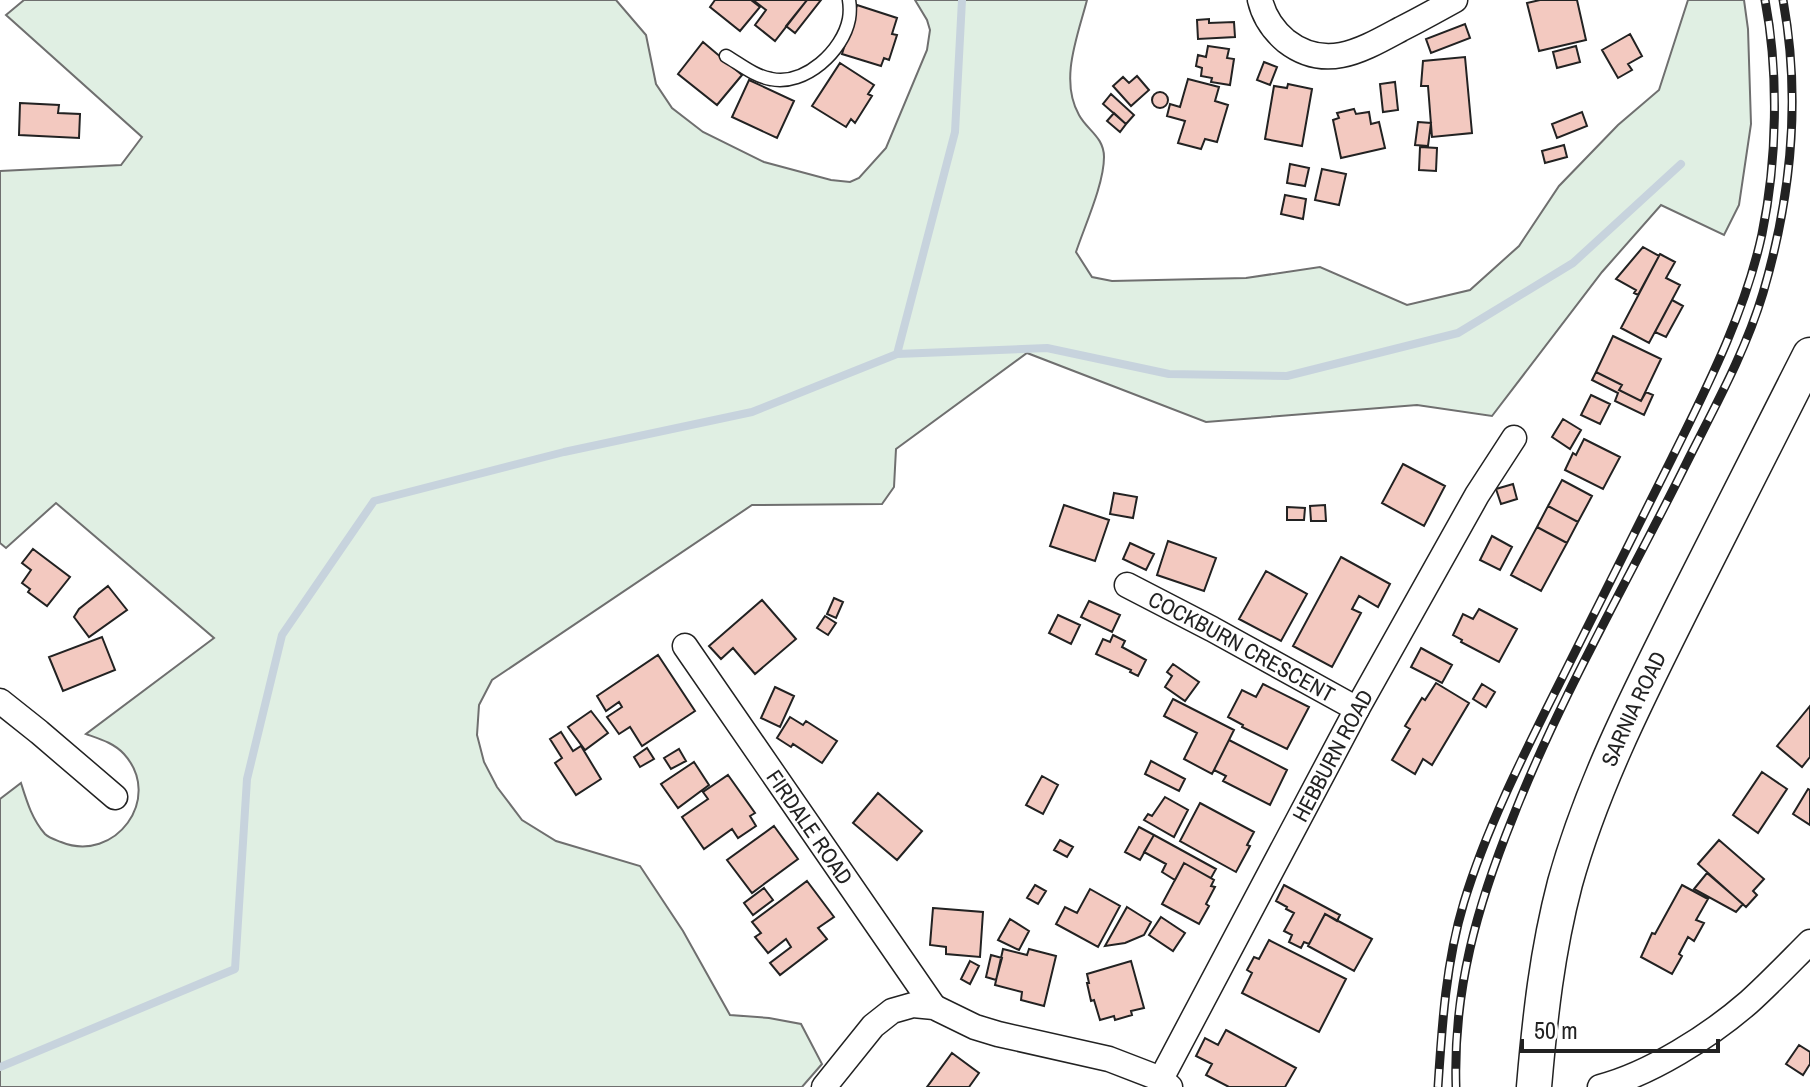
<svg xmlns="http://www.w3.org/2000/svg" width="1810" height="1087" font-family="'Archivo Narrow',sans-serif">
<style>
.green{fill:#e0efe3;stroke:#6f6f6f;stroke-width:2}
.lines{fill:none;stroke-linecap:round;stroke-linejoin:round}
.stream{stroke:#c7d3dd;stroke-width:8}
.building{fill:#f3c9c0;stroke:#222;stroke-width:2}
.lane-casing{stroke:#222;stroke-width:15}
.street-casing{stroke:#222;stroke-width:27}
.secondary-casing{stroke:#222;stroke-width:37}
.lane{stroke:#fff;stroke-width:12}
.street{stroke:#fff;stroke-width:24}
.secondary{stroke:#fff;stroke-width:34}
.rail-casing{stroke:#222;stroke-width:9}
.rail{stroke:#fff;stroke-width:6;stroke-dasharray:18;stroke-linecap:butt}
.labels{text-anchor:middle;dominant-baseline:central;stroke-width:6;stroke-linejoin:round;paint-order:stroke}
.street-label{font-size:22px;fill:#222;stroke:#fff}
</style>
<rect width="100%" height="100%" fill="#fff"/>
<path class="green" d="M24,0h592l30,35 10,49 16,24 31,24 61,30 67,18 19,2 9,-4 27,-30 41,-98 3,-20 -3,-10 -12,-20h172c-9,35 -28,80 -8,115 8,15 25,22 25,42 0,27 -19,68 -28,95l16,25 20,4 134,-3 74,-11 87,38 63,-15 49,-44 40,-60 59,-61 41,-35 29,-90h56l4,29 3,95 -12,81 -15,30 -63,-30 -59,67 -110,144 -75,-11 -211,17 -179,-69 -131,96 -2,38 -12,17 -130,1 -260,175 -13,25 -2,30 7,27 13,25 25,33 34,21 84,25 43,65 47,84 39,3 32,6 21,40 -20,23h-802v-288l21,-16c6,19 11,36 24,51 4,4 11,6 16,8 54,22 103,-44 63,-88 -10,-11 -24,-15 -38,-20l128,-96 -158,-135 -50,45 -6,-5v-372l121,-6 21,-28 -136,-122z"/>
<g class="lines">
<path class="stream" d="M897,354l150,-6 122,26 118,2 171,-43 115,-70 108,-99
M0,1067l235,-98 12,-190 35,-144 92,-134 190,-49 188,-40 145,-58 58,-222 7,-132"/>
</g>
<path class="building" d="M715,0h36l9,7 -20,24 -30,-24z
M753,0h54l-32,41 -20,-16 11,-15z
M807,0h14l-26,33 -9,-7z
M1540,0h37l9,40 -47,11 -12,-48z
M857,5l40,13 -5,16 5,1 -8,25 -5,-2 -3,8 -39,-12z
M1209,19v4l25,-1 1,15 -37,2 -1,-19z
M1465,24l5,14 -39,15 -5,-14z
M1630,34l12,22 -14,8 4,6 -14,8 -16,-28z
M703,42l39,33 -25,30 -39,-31z
M1208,46l21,3 -2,9 7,1 -4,26 -19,-3 1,-4 -11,-2 1,-8 -6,-2 2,-11 8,2z
M1576,46l4,16 -23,6 -4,-16z
M1465,57l7,76 -40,4 -4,-51h-7l2,-25z
M1264,62l13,5 -7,18 -13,-5z
M840,63l34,22 -6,9 4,2 -17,27 -4,-4 -5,8 -34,-21z
M1137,76l12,14 -18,16 -18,-20 10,-9 6,6z
M1188,79l31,8 -4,14 13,4 -11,37 -12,-3 -4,10 -23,-6 7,-22 -18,-5 3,-12 10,3z
M749,80l45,21 -17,37 -45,-21z
M1395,82l3,28 -15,2 -3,-28z
M1288,84l24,5 -10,57 -37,-7 9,-53 13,2z
M1152 100a8 8 0 1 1 16 0a8 8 0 1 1-16 0Z
M1111,94l23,21 -8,9 -23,-20z
M20,103l39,2 -1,8 22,1 -1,24 -60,-3z
M1354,109l2,5 13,-2 2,12 8,-2 6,26 -44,10 -8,-38 6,-2 -2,-5z
M1582,112l5,14 -30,12 -5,-14z
M1114,113l12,11 -6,8 -13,-11z
M1418,122l13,1 -3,23 -13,-1z
M1564,145l3,12 -22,6 -3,-12z
M1420,147l17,1 -1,23 -17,-1z
M1290,164l19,4 -4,18 -18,-3z
M1322,169l24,5 -7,31 -24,-5z
M1285,195l21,4 -3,20 -22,-5z
M1643,247l16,9 -21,39 -4,-2 2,-3 -20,-11z
M1660,254l15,8 -9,16 14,7 -31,58 -28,-15z
M1672,300l11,6 -17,31 -11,-5z
M1613,336l48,23 -20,42 -22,-11 3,-5 -26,-13z
M1596,372l26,13 -3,5 22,11 5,-9 7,3 -9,20 -29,-14 3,-8 -26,-13z
M1591,395l19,9 -10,20 -19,-9z
M1563,419l18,11 -11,19 -18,-12z
M1584,439l36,18 -17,32 -38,-19 8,-17 3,2z
M1403,464l42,22 -21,40 -42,-23z
M1562,480l30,16 -14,26 -30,-16z
M1513,484l4,15 -16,5 -5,-15z
M1114,493l23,4 -4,21 -23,-4z
M1064,505l45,15 -14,41 -45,-15z
M1325,505l1,16h-15l-1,-15z
M1548,506l30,16 -11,21 -30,-16z
M1287,507l18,1 -1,12h-17z
M1537,527l30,16 -26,48 -30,-16z
M1492,536l20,11 -12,23 -20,-10z
M1168,541l48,17 -12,33 -47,-16z
M1130,543l24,11 -8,16 -23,-11z
M33,549l37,28 -23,29 -19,-14 2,-3 -8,-6 9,-13 -9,-7z
M1341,557l49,27 -12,23 -19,-11 -7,13 9,4 -29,54 -39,-21z
M1266,571l41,23 -26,47 -42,-22z
M108,586l19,24 -38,27 -15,-20 5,-8z
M834,598l9,4 -7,16 -9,-4z
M762,600l34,39 -41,35 -22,-26 -12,11 -12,-13z
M1089,601l31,14 -8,17 -31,-15z
M1479,609l38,20 -18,33 -38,-20 1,-2 -9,-5 10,-21 10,5z
M1058,615l22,10 -9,19 -22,-11z
M825,616l11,7 -8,12 -11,-7z
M1113,635l12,6 -3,6 24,13 -8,16 -8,-4 1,-2 -35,-16 7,-15 7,3z
M102,637l13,33 -52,21 -14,-34z
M1421,648l31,17 -10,18 -31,-16z
M658,655l37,56 -53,35 -12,-19 -11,7 -12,-17 15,-10 -3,-5 -13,9 -9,-15z
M1173,664l26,18 -14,19 -20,-14 7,-11 -5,-4z
M1436,683l33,20 -37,62 -9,-6 -8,15 -23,-14 18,-31 -5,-3 17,-28 3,2z
M1263,684l46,23 -22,42 -45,-22 1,-2 -15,-8 14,-27 14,7z
M1482,684l13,8 -9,15 -13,-8z
M775,687l19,9 -14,31 -19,-9z
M1173,699l61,31 -22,44 -28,-15 13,-26 -33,-17z
M1810,706v51l-8,10 -25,-21z
M591,711l17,22 -23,17 -17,-23z
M790,717l13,8 3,-4 31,20 -15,22 -29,-19 -2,3 -14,-9z
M561,732l12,19 8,-5 20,33 -25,16 -21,-32 7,-5 -12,-19z
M1229,740l58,30 -17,35 -47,-24 3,-5 -12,-6z
M647,748l7,11 -14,8 -6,-10z
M679,749l7,12 -15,8 -7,-11z
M1151,761l34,18 -6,12 -34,-17z
M694,762l15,23 -31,23 -17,-24z
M1762,772l25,17 -29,44 -25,-18z
M728,775l27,38 -5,3 6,10 -18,12 -6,-9 -28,20 -22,-32 26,-18 -5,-7z
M1042,776l16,9 -15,29 -17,-9z
M1808,789l2,1v35l-17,-11z
M878,793l44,38 -25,29 -44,-37z
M1165,797l23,13 -14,27 -30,-17 4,-6 4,2z
M1200,803l54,29 -7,13 3,1 -14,26 -56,-31z
M774,826l24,33 -46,34 -25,-33z
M1139,827l15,8 -14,25 -15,-8z
M1154,835l62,34 -5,9 -27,-15 -9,17 -13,-8 4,-8 -22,-12z
M1060,840l13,7 -6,10 -13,-7z
M1719,840l45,39 -11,12 4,4 -11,12 -48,-43z
M1184,863l30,17 -3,6 4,1 -9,17 3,2 -10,18 -37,-20z
M1707,873l36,31 -7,8 -42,-23z
M807,881l27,36 -16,11 9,11 -47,36 -10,-12 21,-16 -5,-8 -18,14 -13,-16 6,-4 -9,-11z
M1035,885l11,6 -8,13 -11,-6z
M1284,885l56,30 -3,6 -12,-7 -16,30 -5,-2 -3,6 -12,-6 3,-7 -8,-4 10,-18 -8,-4 1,-2 -11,-6z
M1682,885l26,14 -12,21 8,3 -10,18 -6,-4 -9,17 3,2 -10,18 -31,-17 11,-24 3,1z
M764,888l9,12 -20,15 -9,-12z
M1090,889l30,17 -22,41 -42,-23 9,-17 12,6z
M1127,907l24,15 -7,13 -19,8 -20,3z
M933,908l50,4 -3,45 -34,-3v-7l-16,-2z
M1325,914l47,25 -18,32 -46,-25z
M1161,917l24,16 -12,18 -24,-16z
M1010,919l19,12 -10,19 -21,-10z
M1269,940l77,39 -27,53 -77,-39 10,-20 -5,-3 7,-13 5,2z
M1003,949l24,6 2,-6 27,7 -12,50 -23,-6 1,-8 -27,-7z
M991,955l11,3 -6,22 -10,-3z
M970,961l9,5 -9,18 -9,-5z
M1131,961l13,47 -13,3 1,4 -17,5 -1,-4 -14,4 -6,-20 -3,1 -4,-18h2l-2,-9z
M1226,1030l70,38 -11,19h-56l-23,-12 6,-11 -16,-8 9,-18 13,7z
M1799,1045l11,7v12l-7,11 -17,-11z
M952,1053l27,20 -10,14h-42z"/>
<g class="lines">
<g class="lane-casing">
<path id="lane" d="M726,56c14,8 28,20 45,23 34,7 72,-28 78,-60 1,-6 1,-13 0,-19"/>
</g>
<g class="street-casing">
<g id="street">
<path d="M1260,0c4,17 13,30 26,41 40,31 76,9 115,-12 18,-9 36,-19 54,-29"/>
<path id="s1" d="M1127,585l85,44 145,80"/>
<path id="s2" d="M685,646l249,361"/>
<path d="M0,701l39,31 76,65"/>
<path id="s3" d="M1161,1079l196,-370 120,-214 37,-57"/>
<path d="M824,1087l49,-61 19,-15 21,-6 21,2 41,20 23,7 111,25 52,20 9,8"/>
<path d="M1600,1087c50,-13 110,-51 149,-85 21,-19 41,-40 61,-60"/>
</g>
</g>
<g class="secondary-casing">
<g id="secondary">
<path id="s4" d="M1534,1087c6,-70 13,-135 31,-204 27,-97 74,-189 119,-279 42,-83 84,-166 126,-249"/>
</g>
</g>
<use href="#lane" class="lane"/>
<use href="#street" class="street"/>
<use href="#secondary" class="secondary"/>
<g class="rail-casing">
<path id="rail" d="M1438,1087c4,-63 8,-125 26,-185 23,-76 62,-152 97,-222 37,-74 74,-148 111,-222 35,-71 73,-145 90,-224 15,-72 17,-161 3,-234
M1456,1087c-3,-97 21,-181 57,-270 48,-122 115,-236 173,-353 28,-56 59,-111 77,-171 28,-95 38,-195 20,-293"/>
</g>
<use href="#rail" class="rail"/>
</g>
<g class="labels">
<g class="street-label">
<text stroke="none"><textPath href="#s1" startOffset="130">COCKBURN CRESCENT</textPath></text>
<text stroke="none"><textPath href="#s4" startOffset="394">SARNIA ROAD</textPath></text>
<text stroke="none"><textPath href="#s3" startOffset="366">HEBBURN ROAD</textPath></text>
<text stroke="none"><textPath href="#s2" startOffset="220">FIRDALE ROAD</textPath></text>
</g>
</g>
<path d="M1522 1039v12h196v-12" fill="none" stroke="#222222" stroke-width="4"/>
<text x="1534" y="1039" font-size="24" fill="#222222" stroke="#ffffff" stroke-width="6" paint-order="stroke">50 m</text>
</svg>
